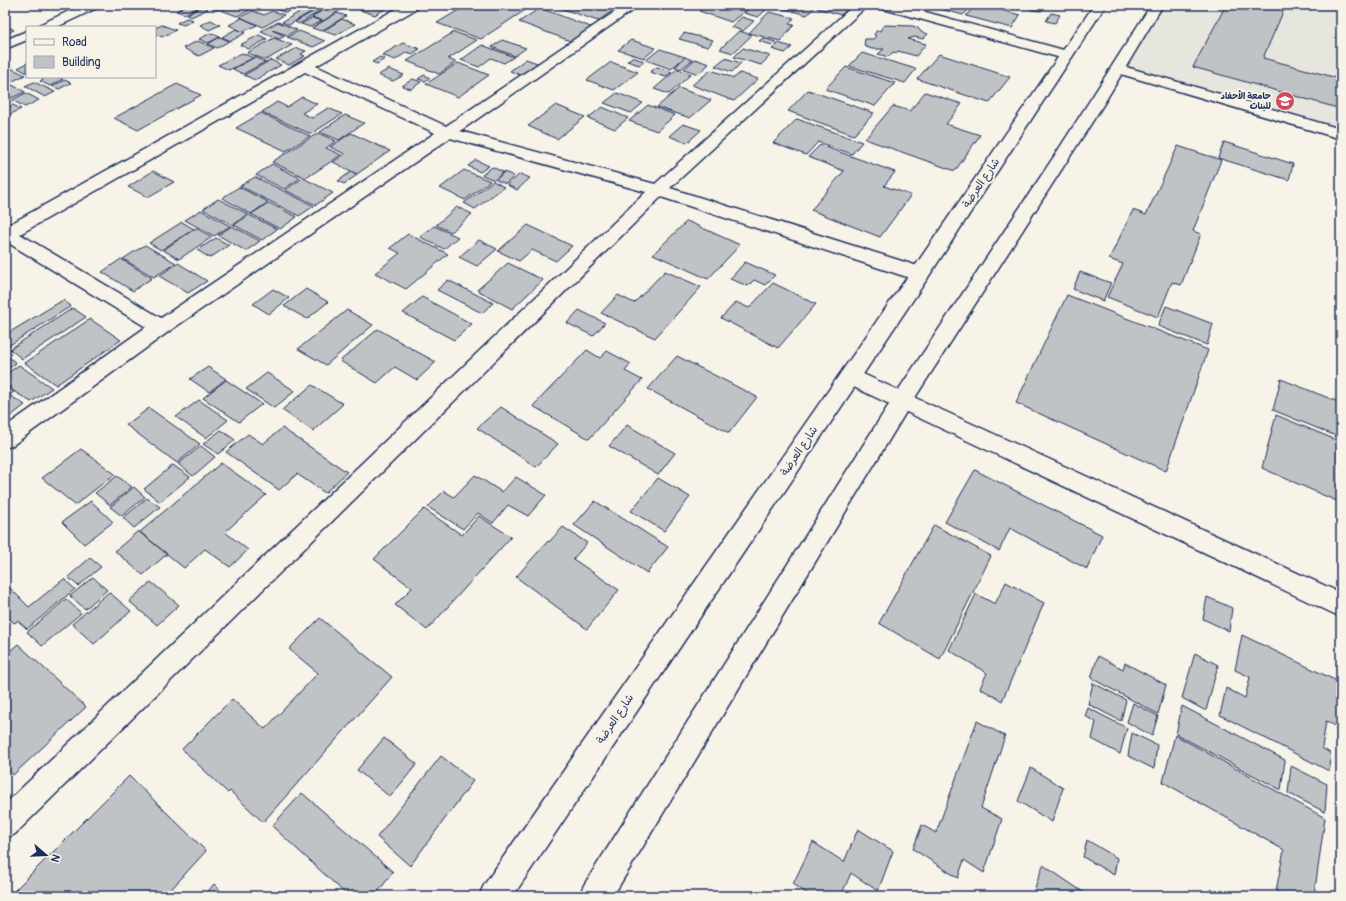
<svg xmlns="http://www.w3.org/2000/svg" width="1346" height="901" font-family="Pangolin,'Playpen Sans Arabic',sans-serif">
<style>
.built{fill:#e6e5de}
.building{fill:#c0c3c5;stroke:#1b2f5e}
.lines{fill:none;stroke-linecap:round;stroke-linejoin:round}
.minor-casing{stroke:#1b2f5e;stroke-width:3}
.tertiary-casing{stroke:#1b2f5e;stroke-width:3}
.primary-casing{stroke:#1b2f5e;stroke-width:3}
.minor{fill:#f7f3e8;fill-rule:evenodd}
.tertiary{fill:#f7f3e8;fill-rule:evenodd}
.primary{fill:#f7f3e8;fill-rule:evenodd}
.labels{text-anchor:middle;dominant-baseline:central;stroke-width:4;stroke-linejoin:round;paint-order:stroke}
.far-poi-label{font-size:9px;font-weight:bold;fill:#1b2f5e;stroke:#f7f3e8;text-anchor:end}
.street-label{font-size:11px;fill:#1b2f5e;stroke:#f7f3e8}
</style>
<rect width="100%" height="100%" fill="#f7f3e8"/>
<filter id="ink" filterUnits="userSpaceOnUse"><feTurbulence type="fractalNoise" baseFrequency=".025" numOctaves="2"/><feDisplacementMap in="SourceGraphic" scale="8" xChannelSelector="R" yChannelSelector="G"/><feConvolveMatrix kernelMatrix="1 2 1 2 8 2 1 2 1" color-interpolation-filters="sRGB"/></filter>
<g filter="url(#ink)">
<path class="built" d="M1157,5h184v128l-222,-64z"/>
<path class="building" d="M187,5l11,3 -13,6 -9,-3z
M213,5h13l-8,5 -9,-3z
M230,5h6l14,5 -13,6 -16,-6z
M243,5h19l-9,5z
M266,5h37l-17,8z
M312,5l8,1 -31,19 -7,-3z
M331,5h18l-6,4z
M359,5h23l6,2 -13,8 -21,-7z
M467,5h58l5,2 -49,32 -44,-16z
M607,5l9,3 -18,13 -44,-15z
M708,5h44l-21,17 -32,-11z
M770,5h47l-10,10z
M821,5h31l-11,10 -24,-7z
M944,5h4l20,5 -5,5 -23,-6z
M975,5h6l39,10 -8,13 -46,-12z
M1026,5h17l1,4 -4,2 -8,-1 -5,-3z
M1226,5h60l-23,53 78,21v30l-148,-42z
M203,6l5,3 -17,8 -5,-2z
M330,6l12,3 -19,12 -11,-4z
M752,6l14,4 -8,7 -14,-4z
M540,8l56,21 -20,14 -57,-21z
M316,10l4,1 -21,13 -4,-2z
M253,11l11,4 8,-4 12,4 -21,12 -23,-10z
M769,12l25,6 -5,6 5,1 -14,16 -31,-8z
M337,13l9,3 -25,15 -9,-3z
M1051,13l9,2 -5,8 -9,-2z
M742,17l12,4 -11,10 -12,-4z
M186,18l7,2 -9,5 -7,-2z
M242,18l15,7 -14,7 -14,-7z
M312,18l10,3 -12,6 -9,-3z
M342,19l13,5 -19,11 -13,-4z
M211,20l9,5 -11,5 -9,-5z
M278,22l19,8 -10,5 -15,-5 13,6 -6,3 -18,-8z
M5,24l9,6 -9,4z
M162,25l14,5 -14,7 -7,-3v-6z
M886,25l27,1 5,2 3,4 7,2 -5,5 -9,-2 -6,2 18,5 -10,12 -18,-5 -2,2 -3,-1 -5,5 -10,-3 6,-5h-12l-8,-3 1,-7h8l3,-3 -2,-1 3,-5 3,1 3,-5z
M236,29l9,4 -14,8 -9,-4z
M299,31l26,10 -12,6 -26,-10z
M739,31l13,4 -19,18 -13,-4z
M454,32l23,8 -29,19 8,3 -17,12 -32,-13z
M211,33l9,4 -12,6 -9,-4z
M684,33l29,7 -5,7 -29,-8z
M259,35l8,4 -18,10 -9,-4z
M220,37l9,4 -12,7 -9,-4z
M274,38l18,7 -26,15 -19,-7z
M763,38l13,4 -4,3 -13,-4z
M502,40l24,8 -11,8 -23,-9z
M631,40l25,8 -12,10 -26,-8z
M198,41l16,7 -15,8 -16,-8z
M403,43l17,6 -8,5 -5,-2 -12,8 -13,-5z
M778,43l14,4 -7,6 -13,-4z
M482,45l32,12 -10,6 -13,-5 -12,9 -18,-7z
M297,48l9,3 -5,3 4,2 -16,9 -13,-6z
M743,48l27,8 -9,9 -27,-8z
M660,49l25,8 -14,12 -25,-9z
M242,53l11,5 -24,12 -11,-5z
M862,53l54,16 -11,14 -56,-17z
M939,54l71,23 -21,26 -72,-24z
M255,57l10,5 -22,12 -10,-5z
M380,57l5,2 -8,5 -5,-2z
M632,57l12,4 -5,4 -12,-4z
M685,57l7,3 -11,9 -6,-2z
M725,58l16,5 -9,9 -17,-6z
M526,59l14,5 -17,12 -13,-5z
M695,59l14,5 -11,10 -14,-5z
M271,60l10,5 -26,15 -11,-5z
M611,62l27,10 -24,18 -27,-10z
M27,63v10l-9,-5z
M458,63l31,12 -31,22 -32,-13z
M657,67l15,5 -7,5 -15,-5z
M846,67l49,16 -20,23 -50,-17z
M13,69l12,6 -12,6 -8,-5v-4z
M389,69l15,6 -11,6 -15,-6z
M677,69l14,5 -22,20 -15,-5z
M711,70l23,8 6,-5 18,6 -24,22 -42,-16z
M424,75l6,3 -5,3 -7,-2z
M47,77h12l4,2 -13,7 -10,-5z
M413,79l8,3 -10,7 -9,-3z
M65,80l6,3 -12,6 -7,-3z
M5,81l20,11 -14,6 -6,-3z
M34,82l21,10 -10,5 -20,-11z
M177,84l24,11 -63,35 -24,-12z
M679,88l32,12 -21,18 -33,-11z
M808,90l66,23 -20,22 -66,-24z
M925,92l37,12 -16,20 34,11 -25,36 -90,-32 28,-33 17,5z
M26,93l13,7 -14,7 -13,-7z
M617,93l26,10 -12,10 -27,-10z
M302,97l15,7 -15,9 10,5 16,-10 14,6 -31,20 -49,-22 15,-10 10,5z
M13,105l8,4 -16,8v-8z
M556,105l29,12 -28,22 -29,-13z
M648,105l27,10 -18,16 -28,-10z
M602,107l26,11 -13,11 -27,-11z
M261,113l49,23 -24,15 -50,-23z
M345,115l19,8 -25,17 -19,-8z
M797,119l65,23 -10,12 -34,-12 -12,13 -33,-12z
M683,124l18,6 -14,13 -18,-7z
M318,133l18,8 -10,7 15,7 -35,23 -34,-16z
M351,133l39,18 -33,23 -24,-12 12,-8 -15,-7z
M1224,142l69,22 -4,16 -71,-22z
M820,145l75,27 -11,14 27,9 -31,42 -69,-27 33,-39 -36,-14z
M1178,146l43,14 -28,71 8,3 -20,51 -9,-3 -14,35 -51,-20 16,-33 -14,-5 24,-49 13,5z
M476,160l13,6 -9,6 -12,-6z
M272,164l28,14 -16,11 -28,-14z
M492,167l11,5 -9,8 -12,-5z
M464,170l26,11 -25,19 -25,-12z
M153,171l21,11 -26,15 -20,-10z
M351,172l6,3 -13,9 -6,-3z
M504,172l10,4 -8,8 -10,-4z
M520,174l10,4 -13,12 -10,-5z
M255,177l59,29 -15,10 -59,-30z
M303,178l30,15 -17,12 -31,-15z
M493,181l11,6 -29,22 -11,-6z
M239,187l29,15 -17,12 -29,-16z
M218,199l30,15 -15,11 -30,-16z
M269,203l28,14 -17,12 -29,-15z
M457,207l15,7 -21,18 -15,-7z
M201,210l29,16 -16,10 -29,-16z
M249,215l28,14 -15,11 -28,-15z
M687,221l53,24 -32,34 -55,-25z
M182,222l12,7 -33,21 -12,-7z
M528,225l44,21 -16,15 -24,-11 -13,11 -21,-10z
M232,226l28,15 -14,10 -28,-16z
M434,226l24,11 -14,12 -24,-12z
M196,228l16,9 -33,22 -16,-9z
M408,234l40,20 -42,35 -31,-16 25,-20 -10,-5z
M216,238l13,7 -19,13 -13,-8z
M479,240l18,9 -20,17 -18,-9z
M145,245l31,18 -22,14 -31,-18z
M121,259l31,19 -19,13 -31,-19z
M745,262l30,13 -10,10 -11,-5 -6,6 -18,-7z
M178,263l29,18 -19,12 -29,-17z
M508,263l35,17 -31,29 -35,-19z
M665,271l36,16 -46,51 -54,-25 17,-18 16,8z
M1080,272l31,11 -8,18 -30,-12z
M448,280l45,23 -11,10 -45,-23z
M773,283l43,21 -38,44 -57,-30 15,-16 13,6z
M273,289l16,9 -20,16 -16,-10z
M306,289l22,13 -21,17 -23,-13z
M1067,295l141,55 -42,121 -150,-68z
M422,297l50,27 -18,16 -51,-27z
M63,300l8,6 -66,42v-13z
M1166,306l47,18 -6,21 -49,-19z
M73,308l13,9 -64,42 -12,-10z
M347,310l26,15 -47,40 -28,-16z
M579,310l26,13 -12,13 -26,-13z
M90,319l31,21 -65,45 -31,-22z
M378,329l36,21 22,12 -19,18 -22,-13 -18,16 -37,-22z
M587,350l13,8 7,-7 24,13 -6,7 17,9 -53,59 -56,-33z
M5,354l11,9 -11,8z
M677,356l80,41 -28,36 -81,-44z
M19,365l33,23 -21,14 -16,-10 -10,-8v-9z
M208,367l18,12 -17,13 -19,-13z
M267,373l28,18 -21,17 -28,-19z
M1281,379l60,24v35l-68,-28z
M226,380l36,24 -23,18 -36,-24z
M312,385l31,19 -30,27 -31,-21z
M5,386l9,6 -9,6z
M11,396l14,9 -18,14 -2,-1v-18z
M199,400l29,20 -22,18 -30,-21z
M501,407l57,37 -22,23 -59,-39z
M149,408l51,36 -23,19 -51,-38z
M1276,415l65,27v61l-79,-35z
M627,425l48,28 -17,22 -49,-29z
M282,428l65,44 -22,21 -28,-19 -18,16 -53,-38 22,-18 15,10z
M221,430l14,10 -17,14 -15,-10z
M201,446l14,11 -22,19 -15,-12z
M81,449l34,25 -40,31 -33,-27z
M221,463l45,32 -41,37 23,18 -18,17 -25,-18 -21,19 -44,-36z
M173,465l17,12 -30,25 -16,-13z
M975,470l127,65 -15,34 -77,-41 -11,23 -54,-29z
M475,475l27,17 14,-15 30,18 -18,21 -20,-11 -15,18 -15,-10 -15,16 -35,-22 16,-16 10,6z
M117,476l15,11 -22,18 -15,-12z
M658,478l32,19 -26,34 -33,-20z
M134,487l11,10 -23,19 -12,-9z
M147,498l13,9 -26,21 -11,-10z
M91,501l22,21 -29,22 -22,-22z
M595,501l73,46 -21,26 -73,-48z
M424,509l38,26 17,-19 32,21 -84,93 -32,-25 17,-17 -38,-29z
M934,525l57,31 -51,103 -61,-36z
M563,527l24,16 -14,16 46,31 -32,39 -71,-52 32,-36 1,1z
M138,531l29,23 -24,21 -28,-24z
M90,558l11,9 -23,19 -10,-9z
M93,577l14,13 -22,19 -15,-13z
M64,579l11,10 -48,40 -9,-8 -4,2 -9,-9v-31l24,24z
M151,582l28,23 -22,20 -28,-24z
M1006,582l38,21 -42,98 -22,-13 7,-15 -38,-23 27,-56 19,10z
M109,592l22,19 -37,33 -22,-20z
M1207,597l25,11 -3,23 -26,-12z
M66,599l15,14 -39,33 -15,-14z
M320,618l72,59 -129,145 -33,-31 -2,2 -46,-44 50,-50 33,30 53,-56 -29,-24z
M1242,635l99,48v46l-15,-8 -4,27 8,5 -1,18 -109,-56 6,-27 19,10 5,-21 -15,-7z
M18,644l68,63 -73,68 -8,-9v-111z
M1195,653l23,12 -12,46 -24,-13z
M1098,656l25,13 2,-6 41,22 -8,29 -67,-36z
M1093,683l33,17 -5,21 -33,-17z
M1133,703l25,13 -6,20 -25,-14z
M1182,706l103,54 -4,30 -105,-56z
M1088,708l39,20 -7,26 -28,-15 4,-17 -11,-6z
M977,721l28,15 -24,72 21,11 -18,54 -20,-13 -6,18 -45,-29 9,-24 14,8z
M1132,733l25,12 -3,24 -26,-13z
M1175,735l150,83 -11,78h-30l-8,-5 8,-41 -121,-68z
M384,738l33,26 -27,33 -33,-27z
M441,756l32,25 -63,85 -33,-29z
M1291,766l36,18 -2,28 -37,-19z
M1031,768l32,20 -11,34 -34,-21z
M129,776l77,75 -41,45h-156z
M302,793l91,79 -18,24h-27l-76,-70z
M858,829l35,22 -15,40 -27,-18 -10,23h-30l-18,-12 20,-42 31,20z
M1087,840l30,18 -3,17 -31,-18z
M1043,865l46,31h-57z
M214,884l12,12h-22z
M1211,889l11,7h-13z"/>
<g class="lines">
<g class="minor-casing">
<path id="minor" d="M82,5h16l-1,3 -40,19h-18l2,-3z
M403,5h16l-1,3 -102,58 130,60 179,-121h15l-180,126 195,53 199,-179h14l-198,183 257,81 2,5 -2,5 -7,1 -7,-1 -252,-82 -646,637 -10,5v-35l641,-612 -196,-54 -282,194 -155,113 -8,3v-21l141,-100 -141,-86v-14zM305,72l130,61 -274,185 -141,-84z
M27,31v9l-22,9v-9z
M1119,65l222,64v10l-227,-67 -2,-3 2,-3z
M850,368l491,225v24l-498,-235 -3,-6 3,-6z"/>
</g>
<g class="tertiary-casing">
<path id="tertiary" d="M879,5h21l171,47 2,3 -2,3 -5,1 -5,-1 -181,-50z"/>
</g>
<g class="primary-casing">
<path id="primary" d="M1094,5h12l-179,274 -414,617h-34l5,-11 429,-616z
M1151,5h12l-60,100 -194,302 -296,489h-34l5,-11 311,-490 160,-240z"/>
</g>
<use href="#minor" class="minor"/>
<use href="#tertiary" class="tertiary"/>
<use href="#primary" class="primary"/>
</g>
</g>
<defs>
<g id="university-disc" transform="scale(1)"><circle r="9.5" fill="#d1495b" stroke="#f7f3e8"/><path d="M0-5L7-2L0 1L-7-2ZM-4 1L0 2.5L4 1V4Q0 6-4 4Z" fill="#fff"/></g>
</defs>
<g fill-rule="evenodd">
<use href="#university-disc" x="1285" y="101"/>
</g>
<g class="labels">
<g class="far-poi-label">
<text x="1271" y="96">جامعة الأحفاد<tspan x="1271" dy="10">للبنات</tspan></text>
</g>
<g class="street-label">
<text transform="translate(981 183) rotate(-56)">شارع العرضة</text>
<text transform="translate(799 451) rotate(-56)">شارع العرضة</text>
<text transform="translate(615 719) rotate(-56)">شارع العرضة</text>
</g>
</g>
<rect width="1346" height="901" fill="none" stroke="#f7f3e8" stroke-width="20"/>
<rect x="10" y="10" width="1326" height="881" fill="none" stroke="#1b2f5e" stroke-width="1.5" filter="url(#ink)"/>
<rect x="26" y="26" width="130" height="52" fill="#f7f3e8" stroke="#9fa5b1"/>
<rect x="34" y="39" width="20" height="6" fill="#f7f3e8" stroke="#9fa5b1"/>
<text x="62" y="46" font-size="12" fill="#1b2f5e">Road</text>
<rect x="34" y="56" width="20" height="12" fill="#c0c3c5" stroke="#9fa5b1"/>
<text x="62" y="66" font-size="12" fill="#1b2f5e">Building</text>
<g transform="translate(46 855) rotate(109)" stroke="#f7f3e8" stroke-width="3" paint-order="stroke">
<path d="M0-3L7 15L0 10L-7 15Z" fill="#1b2f5e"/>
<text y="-6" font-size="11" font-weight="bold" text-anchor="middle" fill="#1b2f5e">N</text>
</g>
</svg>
